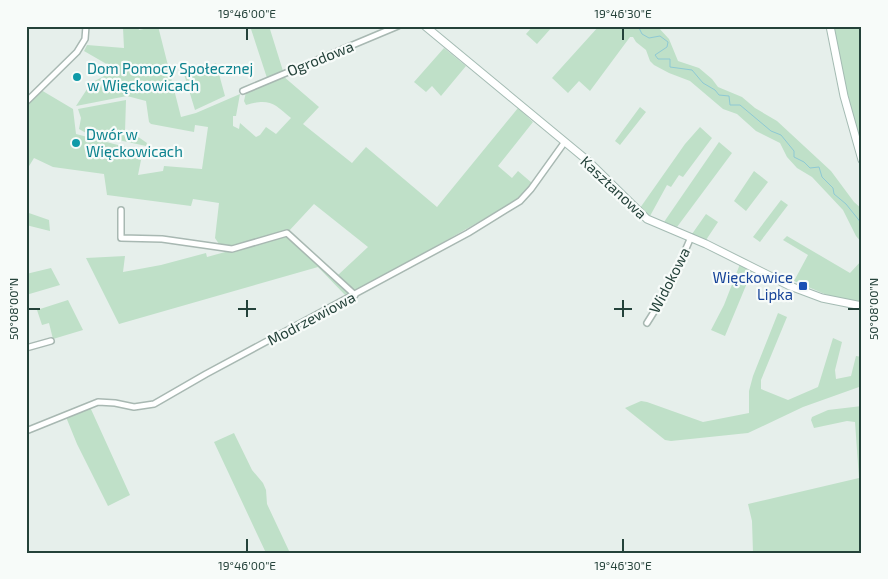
<svg xmlns="http://www.w3.org/2000/svg" width="888" height="579" font-family="'Exo 2',sans-serif">
<style>
.green{fill:#bfe0c8}
.lines{fill:none;stroke-linecap:round;stroke-linejoin:round}
.stream{stroke:#8ec9d4;stroke-width:1}
.street-casing{stroke:#a8b8b2;stroke-width:8}
.secondary-casing{stroke:#a4bbb3;stroke-width:9}
.street{stroke:#fff;stroke-width:5}
.secondary{stroke:#fff;stroke-width:7}
.ticks{fill:none;stroke:#24423a;stroke-width:2}
.culture-dot{fill:#0f9aa8;stroke:#f7fbf9;stroke-width:2}
.transit-dot{fill:#1a4fb4;stroke:#f7fbf9;stroke-width:2}
.labels{text-anchor:middle;dominant-baseline:central;stroke-width:4.5;stroke-linejoin:round;paint-order:stroke}
.street-label{font-size:15px;fill:#24423a;stroke:#f7fbf9}
.culture-label{font-size:15px;fill:#0d838f;stroke:#f7fbf9;text-anchor:start}
.transit-label{font-size:15px;fill:#164399;stroke:#f7fbf9;text-anchor:end}
.neatline{fill:none;stroke:#24423a;stroke-width:2}
.ticks-label{font-size:12px;text-anchor:middle;fill:#24423a}
</style>
<rect width="100%" height="100%" fill="#e6efeb"/>
<path class="green" d="M134,26h4l1,4 19,-4 23,91 15,-4 44,-19 -4,22h-3v10l6,3 1,-6 16,14 4,-2 6,-8 10,7 15,-16c-17,-15 -22,-20 -45,-13l-2,-4 2,-9 37,-16 36,31 -16,17 49,39 14,-16 71,60 81,-99 15,14 -35,44 14,12 6,-7 14,12 -15,17 -161,92 -18,-17 30,-28 -54,-43 -26,28 -54,14 -15,-2 -4,-6 4,-35 -26,-4 -2,7 -84,-11 -3,-21 -51,-7 -19,-9 -8,13v-67l15,-14 32,19 3,25 57,15 -5,7 13,4 -3,15 25,-4 1,-5 38,3 6,-42 -13,-2 -1,7 -43,-8 -2,-2 -3,-21 -19,-5 -51,10 15,-23 15,-8 4,-9 -26,-15 3,-6 37,3 -1,-20z
M250,26h19l14,45 -16,7z
M533,26h20l-16,18 -11,-10z
M599,26h58l12,13 9,22 21,7 13,11 6,8 24,10 13,11 22,13 54,50 23,31 8,7v34l-6,-7 -13,-26 -31,-33 -15,-9 -10,-11 -7,-14 -24,-12 -19,-17 -14,-5 -33,-28 -21,-8 -15,-8 -4,-4 -4,-11 -10,-8 -3,-5h-3l-40,54 -11,-10 -11,12 -16,-15z
M834,26h28v122l-14,-48z
M444,48l22,18 -25,30 -9,-10 -6,6 -12,-10z
M216,63l9,33 -30,14 -11,-36z
M126,100l-1,32 9,2 13,9 -1,3 -60,-13 -7,-4 2,-11 -3,-9z
M640,107l6,5 -26,33 -5,-4z
M700,127l12,11 -29,39 -4,-2 -8,12 -4,-2 -17,31 -10,-8 45,-64z
M719,142l13,11 -55,74 -13,-5z
M754,171l14,11 -22,29 -12,-10z
M781,200l7,5 -28,37 -7,-5z
M26,212l23,8 1,11 -24,-6z
M706,214l12,8 -12,18 -14,-6z
M287,235l60,55 2,6 -2,1 -29,-30 -199,57 -33,-66 39,-2 -2,16 38,-7 45,-12 1,4z
M787,236l63,37 12,-13v43l-35,-8 -33,-14 14,-26 -25,-15z
M740,264l12,7 -27,65 -14,-6 13,-25z
M51,268l9,17 -34,10v-21z
M68,300l15,30 -30,9 -4,-16 -7,2 -5,-15z
M778,313l9,4 -26,63v9l27,11 30,-13 15,-49 9,4 -7,28 1,9 15,-3 5,-20 6,1v33l-3,-3 -56,20 -55,26 -77,8 -6,-1 -40,-32 16,-7 6,1 56,20 46,-9v-22l4,-15z
M862,406v147h-109l-1,-32 -4,-17 111,-26 -4,-56 -8,-1 -33,7 -3,-8 1,-3 16,-7z
M90,407l40,88 -22,11 -31,-62 -11,-27z
M234,433l18,37 11,13 3,7 1,14 23,49h-24l-52,-111z"/>
<g class="lines">
<path class="stream" d="M638,26l4,8 7,4 11,-2 8,6 -1,5 -12,8 3,4h12v8l22,3 11,13 12,7 4,5 10,1 1,9h10l31,26 10,4 13,16v6l10,5 6,6 9,-1 3,10 11,11 1,6 12,10 16,20"/>
<g class="street-casing">
<path id="street" d="M243,91l155,-65
M26,102l51,-50 8,-13 1,-13
M121,210v28l41,1 70,10 55,-16 68,62
M647,323l22,-35 22,-51
M26,348l25,-7
M26,431l72,-29 17,1 19,4 20,-3 52,-30 262,-141 52,-32 11,-12 33,-46"/>
</g>
<g class="secondary-casing">
<path id="secondary" d="M425,26l163,135 59,58 59,25 84,42 32,12 40,8
M830,26l14,70 18,64"/>
</g>
<use href="#street" class="street"/>
<use href="#secondary" class="secondary"/>
</g>
<path class="ticks" d="M247,28v12M623,28v12M247,300v17M623,300v17M28,309h12M238,309h18M614,309h18M848,309h12M247,539v13M623,539v13"/>
<g class="culture-dot">
<circle cx="77" cy="77" r="5"/>
<circle cx="76" cy="143" r="5"/>
</g>
<rect class="transit-dot" x="798" y="281" width="10" height="10" rx="2.5"/>
<g class="labels">
<g class="street-label">
<text transform="translate(320 58) rotate(-22)">Ogrodowa</text>
<text transform="translate(614 187) rotate(43)">Kasztanowa</text>
<text transform="translate(669 280) rotate(-63)">Widokowa</text>
<text transform="translate(311 318) rotate(-28)">Modrzewiowa</text>
</g>
<g class="culture-label">
<text x="87" y="68">Dom Pomocy Społecznej<tspan x="87" dy="17">w Więckowicach</tspan></text>
<text x="86" y="134">Dwór w<tspan x="86" dy="17">Więckowicach</tspan></text>
</g>
<g class="transit-label">
<text x="793" y="277">Więckowice<tspan x="793" dy="17">Lipka</tspan></text>
</g>
</g>
<rect width="888" height="579" fill="none" stroke="#f7fbf9" stroke-width="55"/>
<rect x="28" y="28" width="832" height="524" class="neatline"/>
<g class="ticks-label">
<text x="247" y="18">19°46'00"E</text>
<text x="623" y="18">19°46'30"E</text>
<text transform="translate(14 309) rotate(-90)" y="4">50°08'00"N</text>
<text transform="translate(874 309) rotate(-90)" y="4">50°08'00"N</text>
<text x="247" y="570">19°46'00"E</text>
<text x="623" y="570">19°46'30"E</text>
</g>
</svg>
